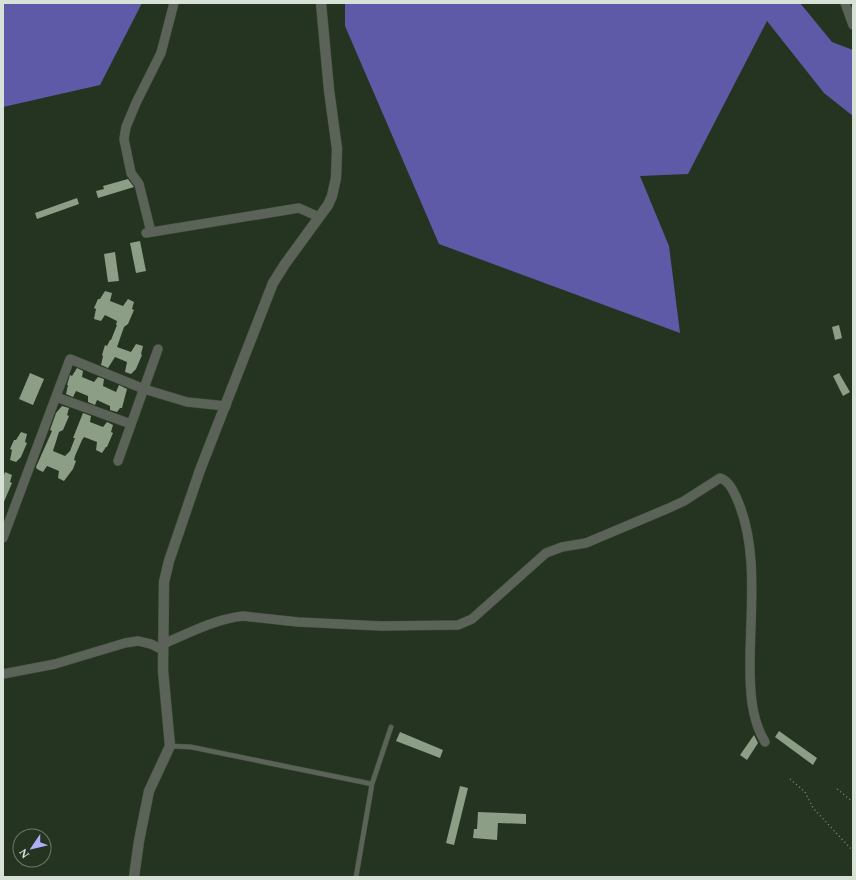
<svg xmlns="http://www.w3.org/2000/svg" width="856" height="880" font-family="Spectral,serif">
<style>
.forest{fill:#5f5aa8}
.building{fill:#8c9e86}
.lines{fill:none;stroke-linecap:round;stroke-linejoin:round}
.service-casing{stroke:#42503d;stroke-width:5.5}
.minor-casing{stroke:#42503d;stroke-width:10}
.tertiary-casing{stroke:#42503d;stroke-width:11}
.path{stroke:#7d8979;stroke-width:1.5;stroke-dasharray:1 3;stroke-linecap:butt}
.service{stroke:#5b6359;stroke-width:4.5}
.minor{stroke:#5b6359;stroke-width:9}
.tertiary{stroke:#5b6359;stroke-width:10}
</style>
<rect width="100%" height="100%" fill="#253420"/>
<path class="forest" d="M3,3h139l-42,82 -97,22z
M345,3h455l32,39 21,8v66l-29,-23 -57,-72 -79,153 -48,2 29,70 11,87 -241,-89 -94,-218z"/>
<path class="building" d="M128,179l6,8 -36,11 -2,-7 8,-2 -1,-3z
M77,198l2,6 -42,15 -2,-6z
M140,241l6,30 -10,2 -6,-30z
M115,252l4,29 -11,1 -4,-28z
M105,291l7,2 -2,8 13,5 5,-7 6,3 -2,7 2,1 -6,14 -4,3 -7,20 14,5 5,-8 7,2 -2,8 1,1 -6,14 -5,5 -6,-2 2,-10 -12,-5 -7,11 -7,-3 2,-9 -1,-1 3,-10 2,1 3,-6h1l6,-15h-1l1,-4 -12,-6 -4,6 -7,-2 2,-10 -2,-1 4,-9h2z
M839,325l3,13 -7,2 -3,-13z
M77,368l6,3 -1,6 12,5 4,-5 6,2 -1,7 13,6 3,-7 8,4 -5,19h-2l-3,4 -7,-2v-4l-13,-6 -2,5 -7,-3v-6l-12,-5 -3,6 -7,-3 2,-9h-1l3,-10 2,1z
M30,373l14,6 -11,26 -14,-6z
M839,373l11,19 -7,4 -10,-20z
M62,406l7,2 -2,7 2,1 -6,14 -4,2 -6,19 12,5 5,-5 5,-13h-2l10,-25 8,3 -1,6 13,5 4,-5 6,3 -2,7 2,1 -6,14h-1l-4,6 -6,-3 1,-8 -13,-5 -2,3 -7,16 -1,4 2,1 -3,8 -9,12 -6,-3 1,-7 -12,-5 -4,6 -6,-3 -1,-2 16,-36 -2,-1 6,-17z
M21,432l6,2 -2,8 2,1 -6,14 -5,5 -6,-2 2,-10 -2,-1 4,-9h2z
M5,472l7,3 -2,7 2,1 -9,21v-26z
M779,731l38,27 -4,7 -38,-28z
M400,732l43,18 -3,8 -44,-17z
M754,735l4,8 -11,17 -7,-5z
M460,786l8,2 -14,57 -8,-2z
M478,812l48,2v10l-28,-1 -1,17 -24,-2 1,-9h3z"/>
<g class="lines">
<g class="service-casing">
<path id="service" d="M170,746l21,1 181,37
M356,877l16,-93 19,-57"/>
</g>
<g class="minor-casing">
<path id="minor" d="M845,3l8,22
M151,232l-12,-48 -8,-11 -7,-34 2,-12 10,-24 25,-50 13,-50
M146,233l153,-25 20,9
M56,397l75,27
M118,461l40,-112
M3,538l67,-179 74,30 43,13 39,4
M163,644c26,-11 52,-25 80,-28l55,6 83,4 77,-1 14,-6 74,-66 16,-6 24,-4 83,-35 15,-7 36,-23c9,3 13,12 17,21 22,50 13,111 13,166 0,25 1,54 15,77
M3,674l52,-10 70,-21 13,-2 13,3 12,6"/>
</g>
<g class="tertiary-casing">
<path id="tertiary" d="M134,877l5,-36 10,-50 21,-45 -7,-76 1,-88 5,-21 31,-91 73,-187 12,-19 43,-59 4,-9 4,-18 1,-29 -8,-59 -8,-87"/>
</g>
<path class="path" d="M790,779l15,13 8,16 40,43
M837,789l16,13"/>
<use href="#service" class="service"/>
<use href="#minor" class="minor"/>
<use href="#tertiary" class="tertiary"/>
</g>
<rect width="856" height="880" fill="none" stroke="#d8e1d5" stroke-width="8"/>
<g transform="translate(32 848) rotate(235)"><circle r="19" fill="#253420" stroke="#6d7968"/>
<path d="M0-3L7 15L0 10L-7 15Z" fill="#afaefa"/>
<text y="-6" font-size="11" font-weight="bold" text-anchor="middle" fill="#d8e1d5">N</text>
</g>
</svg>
